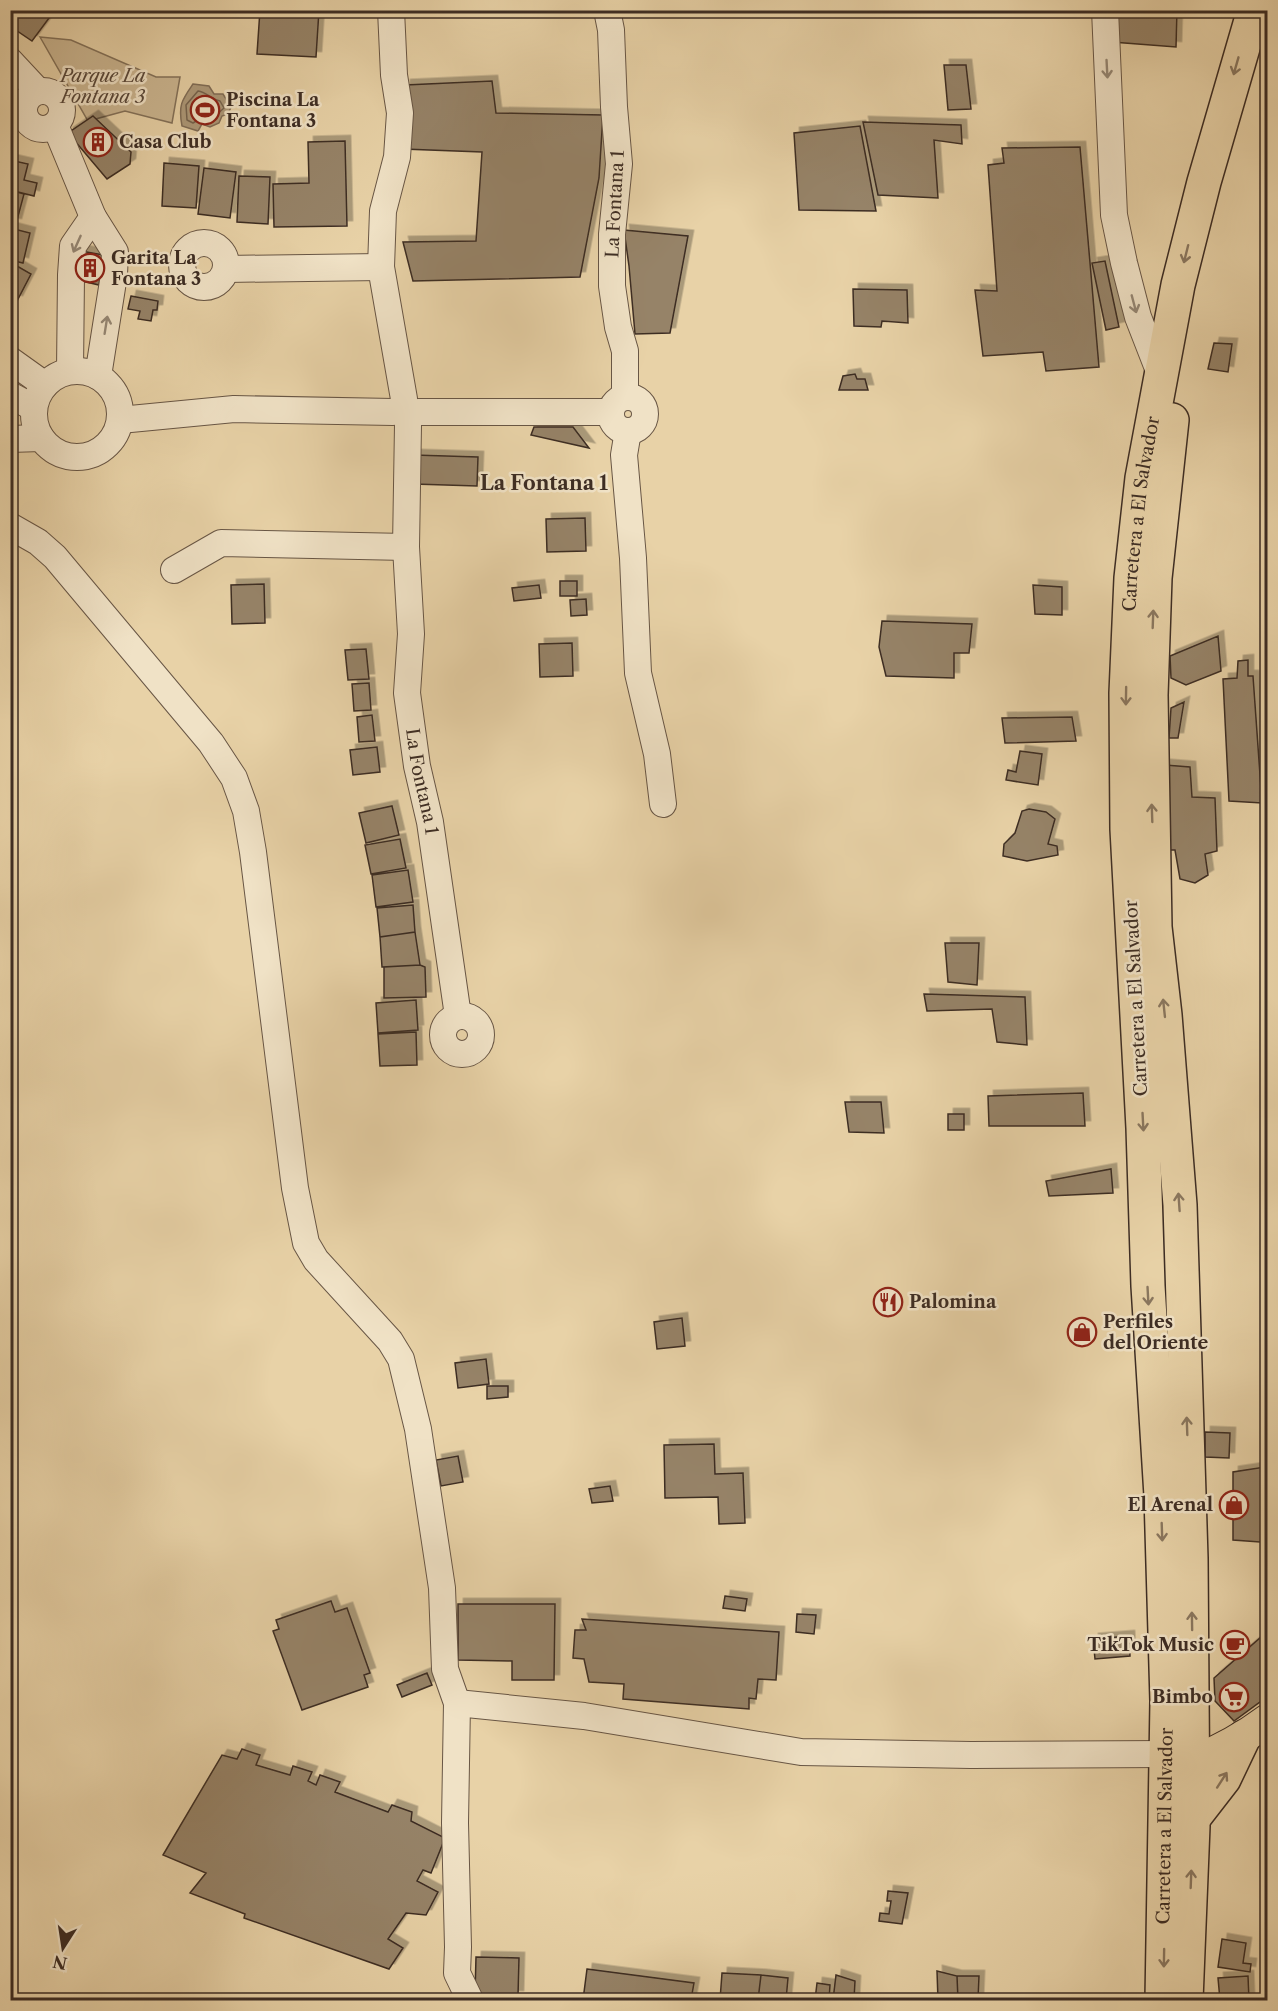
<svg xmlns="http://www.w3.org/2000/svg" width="1278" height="2011" font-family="'Libre Caslon Text',serif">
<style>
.green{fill:#cbb691;stroke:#84725a;stroke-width:1.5}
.water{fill:#ae9a7a;stroke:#816e58;stroke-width:1.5}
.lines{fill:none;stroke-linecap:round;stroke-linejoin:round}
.shore{stroke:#76644f;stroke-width:1.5}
.building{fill:#968368;stroke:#3d2d24;stroke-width:1.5;filter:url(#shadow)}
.minor-casing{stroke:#685645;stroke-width:28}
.major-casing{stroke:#3d2d24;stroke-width:34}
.highway-casing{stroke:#3d2d24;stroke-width:36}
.minor{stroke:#f0e2c6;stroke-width:26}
.major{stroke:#e8d2a7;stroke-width:32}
.highway{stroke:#e8d2a7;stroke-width:33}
.oneway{stroke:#8a775f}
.oneway2{stroke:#968875}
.labels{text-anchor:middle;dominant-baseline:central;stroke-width:5;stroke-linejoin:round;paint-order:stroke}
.park-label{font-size:18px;font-style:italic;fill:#59483a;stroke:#f0e2c6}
.poi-label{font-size:18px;font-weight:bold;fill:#3d2d24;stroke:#f0e2c6;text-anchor:start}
.street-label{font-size:18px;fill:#3d2d24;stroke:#f0e2c6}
.neighbourhood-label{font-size:20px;font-weight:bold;fill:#3d2d24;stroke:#f0e2c6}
</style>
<defs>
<filter id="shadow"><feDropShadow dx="5.5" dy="-5.5" stdDeviation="0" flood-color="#0004"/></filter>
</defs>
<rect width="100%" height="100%" fill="#e8d2a7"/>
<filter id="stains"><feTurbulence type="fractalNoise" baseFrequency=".00333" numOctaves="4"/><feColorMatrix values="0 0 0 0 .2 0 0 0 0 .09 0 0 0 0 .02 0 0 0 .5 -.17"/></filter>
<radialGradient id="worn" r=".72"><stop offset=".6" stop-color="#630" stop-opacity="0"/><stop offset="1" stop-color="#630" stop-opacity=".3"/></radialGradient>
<path class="green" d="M40,37l31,3 85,37h24l-8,46 -47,-12 -37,10z"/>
<path class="water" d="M193,84l16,2 5,8h9l8,13 -3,7 -6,2 -3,7 -9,4 -8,-3 -4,7 -16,-5c-4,-21 0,-26 11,-42z"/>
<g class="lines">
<path class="shore" d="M198,91c9,1 12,8 22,10l4,7c-13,11 -6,12 -23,10l-8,5 -6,-3 -1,-15z"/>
</g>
<path class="building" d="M10,10h45l-23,31 -22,-15z
M260,10h59l-3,47 -59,-3z
M1111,10h66l-1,37 -64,-5z
M944,65h22l5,44 -23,1z
M492,81l4,32 107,2 -4,63 -19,99 -167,4 -10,-39 73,-1 6,-89 -79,-3 2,-64z
M93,116l38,36 -1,12 -23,15 -39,-46z
M863,122l98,3 1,19 -28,-4 4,58 -60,-3z
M860,126l16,85 -77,-1 -5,-77z
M345,141l2,85 -73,1 -1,-43 36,-1 -1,-41z
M1080,147l19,220 -53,4 -3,-19 -60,4 -8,-66 22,1 -9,-126 16,-2 -2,-15z
M10,160l18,4 -4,16 13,3 -3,13 -24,-6z
M164,163l35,3 -3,42 -34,-2z
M204,168l32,4 -6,46 -32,-4z
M239,176l31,1 -2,47 -31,-2z
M10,190l14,4 -8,30 -6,-1z
M10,228l20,5 -7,30 -13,-3z
M624,230l64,6 -18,97 -35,1 -6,-68z
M81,251l23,4 -5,30 -22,-5z
M1105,261l14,66 -13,3 -14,-67z
M10,262l21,12 -14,27 -7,-3z
M853,289l54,1 1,33 -26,-2 -1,6 -27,-1z
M131,296l27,5 -1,9h-4l-2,11 -13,-2 2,-8 -12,-2z
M1214,343l18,1 -4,28 -20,-3z
M855,374l2,5h8l3,11h-29l4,-14z
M534,427h39l16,21 -58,-13z
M414,455l64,2 -1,29 -63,-2z
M585,518l1,33 -39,1 -1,-33z
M560,581h17v15h-17z
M264,584l1,39 -33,1 -1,-39z
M539,585l2,13 -27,3 -2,-13z
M1033,585l29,2v28l-27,-1z
M586,599l1,16 -16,1 -1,-16z
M882,621l90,3 -3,29h-15v25l-68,-2 -7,-29z
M1218,636l3,35 -35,14 -15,-7 -1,-22z
M572,643l1,33 -33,1 -1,-33z
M366,649l3,30 -21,1 -3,-30z
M1248,660v16h5l9,127 -33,-2 -6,-122 14,-1 1,-17z
M369,683l2,27 -17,1 -2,-27z
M1184,702l-6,36h-9l2,-30z
M372,715l3,26 -16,1 -2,-25z
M1072,717l4,24 -71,2 -3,-25z
M377,747l3,25 -27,3 -3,-25z
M1020,751l22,3 -4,31 -32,-5 2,-10 8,2z
M1165,765l25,2 2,30 23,1 2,53 -12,3 3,21 -13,8 -15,-4 -5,-29h-14z
M392,806l7,29 -33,8 -7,-30z
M1029,809l17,3 9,7 -7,25 9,2 1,9 -31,6 -24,-5 1,-12 11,-11 7,-22z
M400,839l6,29 -35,6 -6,-29z
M408,870l5,32 -37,5 -4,-32z
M413,905l2,27 -35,5 -3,-29z
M415,932l5,33 -38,2 -2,-30z
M945,943h34l-2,42 -29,-3z
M420,965l5,2 1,30 -42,1v-31z
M924,994l101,3 2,48 -30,-3 -5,-33 -65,2z
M416,1000l2,30 -40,3 -2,-30z
M416,1032l1,33 -37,1 -2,-32z
M1083,1093l2,33h-96l-1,-30z
M845,1102h36l3,31 -35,-1z
M948,1114h16v16h-16z
M1111,1169l2,24 -64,3 -3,-15z
M682,1318l3,28 -28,3 -3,-27z
M486,1359l3,25 -31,4 -3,-25z
M487,1386h21v11l-21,2z
M1205,1432l25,1 -1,25 -24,-1z
M714,1444l1,30 28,-1 2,50 -26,1 -1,-27 -53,1 -1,-53z
M458,1456l5,26 -22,4 -5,-26z
M1265,1467l3,3v61l-8,11 -27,-2v-68z
M610,1486l3,15 -21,2 -3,-14z
M725,1596l22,3 -2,12 -22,-3z
M331,1601l4,11 12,-4 23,65 -6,2 4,12 -66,23 -29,-79 6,-2 -3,-9z
M458,1604h97l-1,76h-42v-19l-54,-1z
M797,1614l19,1 -2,19 -18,-2z
M582,1619l197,13 -3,48 -18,-1 -2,20 -7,-1v11l-126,-10 1,-15 -35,-2 -5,-23 -11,-1 2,-28h11z
M1268,1631v65l-34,25 -19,-20 -1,-23z
M1129,1636l1,20 -35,3 -2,-20z
M427,1673l5,12 -30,12 -5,-12z
M242,1749l18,6 -4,10 34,10 3,-9 19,6 -4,9 8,4 4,-10 20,7 -5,10 53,20 4,-7 20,7 -1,9 34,17 -14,35 -8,-3 -6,11 21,11 -12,23 -20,-2 -18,26 15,9 -14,21 -145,-51 1,-4 -55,-21 16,-20 -43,-18 59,-100 15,4z
M888,1891l20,2 -6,31 -23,-3 1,-8 9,1 2,-13h-4z
M1222,1939l24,4 -3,20 8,1 -1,8 -32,-5z
M476,1957l43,1 -1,38 -43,-2z
M587,1969l107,14 -3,17h-108z
M937,1971l20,5 1,24h-20z
M722,1973l39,2 -3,25h-38z
M761,1975l27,3 -2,22h-28z
M836,1975l19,6 -1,19h-21z
M957,1976h22l-1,24h-20z
M1248,1976l1,24h-29l-2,-22z
M817,1983l13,2 -1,15h-14z"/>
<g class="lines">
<g class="minor-casing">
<g id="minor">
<path d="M391,10l3,65 6,38 -3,44 -14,54 -2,56 23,132"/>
<path d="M607,10l4,20 3,77 5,57 -7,70v52l6,41 7,24v46"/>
<path d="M1105,10l9,205 10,48 14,54 23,59"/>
<path d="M10,61l28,30"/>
<circle cx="43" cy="110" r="19"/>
<path d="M55,125l38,92 22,35 -1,23 -16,101"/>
<circle cx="204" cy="265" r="22"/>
<path d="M226,269l155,-2"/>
<path d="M10,360l35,25"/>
<circle cx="77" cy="414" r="43"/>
<path d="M70,371l1,-96 2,-29 20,-29"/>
<path d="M10,395l24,13"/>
<circle cx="628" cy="414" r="17"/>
<path d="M418,412h193"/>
<path d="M120,420l114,-11 159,3"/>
<path id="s1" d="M408,425l-2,122 5,87 -4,59 10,73 13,56 28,194"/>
<path d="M628,431l-4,24 9,103 5,115 19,81 6,50"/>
<path d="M10,439l31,-1"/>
<path d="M10,526l28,16 17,15 156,186 23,35 12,33 7,41 42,336 11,55 10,17 74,81 11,18 17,70 24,159 3,81 12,34 -2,120 3,124 -1,26 13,27"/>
<path d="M174,570l47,-27 185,4"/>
<circle cx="462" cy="1035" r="19"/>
<path d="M457,1703l127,13 217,36 170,3 195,-1"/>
</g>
</g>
<g class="major-casing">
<path id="major" d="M1193,1762c27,-11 51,-24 75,-42"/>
</g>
<g class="highway-casing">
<g id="highway">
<path d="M1172,420l-17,158 -4,117 4,232 10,88 15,190 11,353 2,268 -7,174"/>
<path d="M1193,1819l31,-40 20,-42"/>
<path id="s2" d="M1162,2000l5,-299 -6,-205 -13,-210 -5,-158 -16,-299 -1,-136 5,-115 11,-100 36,-193 26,-103 50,-172"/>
</g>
</g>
<use href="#minor" class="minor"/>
<use href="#major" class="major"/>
<use href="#highway" class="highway"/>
</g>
<defs><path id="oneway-shaft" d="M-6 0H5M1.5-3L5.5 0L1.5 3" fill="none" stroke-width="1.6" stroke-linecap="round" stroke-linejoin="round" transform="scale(1.5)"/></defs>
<g class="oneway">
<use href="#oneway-shaft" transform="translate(1236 66) rotate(106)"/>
<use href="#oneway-shaft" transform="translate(1186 254) rotate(104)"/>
<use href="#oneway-shaft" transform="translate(1153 619) rotate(-88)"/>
<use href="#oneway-shaft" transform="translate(1126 696) rotate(91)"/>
<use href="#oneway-shaft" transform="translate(1152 813) rotate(-92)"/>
<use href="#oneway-shaft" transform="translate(1164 1008) rotate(-96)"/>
<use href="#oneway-shaft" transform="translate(1143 1122) rotate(87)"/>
<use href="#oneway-shaft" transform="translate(1179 1202) rotate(-94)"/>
<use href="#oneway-shaft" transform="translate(1148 1296) rotate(87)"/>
<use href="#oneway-shaft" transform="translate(1187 1426) rotate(-92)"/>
<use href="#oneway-shaft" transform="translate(1162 1532) rotate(88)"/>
<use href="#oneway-shaft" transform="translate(1192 1621) rotate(-91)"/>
<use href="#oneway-shaft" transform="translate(1222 1780) rotate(-57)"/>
<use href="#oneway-shaft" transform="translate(1191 1879) rotate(-88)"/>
<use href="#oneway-shaft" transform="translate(1164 1958) rotate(91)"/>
</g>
<g class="oneway2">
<use href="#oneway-shaft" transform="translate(1107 69) rotate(87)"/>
<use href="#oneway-shaft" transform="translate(77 244) rotate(114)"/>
<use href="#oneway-shaft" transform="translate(1134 304) rotate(75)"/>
<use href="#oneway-shaft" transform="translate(106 325) rotate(-81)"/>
</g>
<defs>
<g id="stadium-ring" transform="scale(1.5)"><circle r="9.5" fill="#f0e2c6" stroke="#8f2418" stroke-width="1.5"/><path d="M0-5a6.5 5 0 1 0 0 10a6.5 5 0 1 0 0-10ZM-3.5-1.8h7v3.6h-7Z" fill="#8f2418"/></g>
<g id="building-ring" transform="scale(1.5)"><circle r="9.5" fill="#f0e2c6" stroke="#8f2418" stroke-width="1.5"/><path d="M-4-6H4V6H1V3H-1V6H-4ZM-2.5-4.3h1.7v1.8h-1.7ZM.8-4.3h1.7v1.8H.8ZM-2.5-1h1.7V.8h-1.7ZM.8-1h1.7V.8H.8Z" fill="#8f2418"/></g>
<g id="restaurant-ring" transform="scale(1.5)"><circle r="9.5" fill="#f0e2c6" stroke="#8f2418" stroke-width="1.5"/><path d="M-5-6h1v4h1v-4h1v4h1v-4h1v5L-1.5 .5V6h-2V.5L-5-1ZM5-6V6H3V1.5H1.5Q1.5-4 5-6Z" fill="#8f2418"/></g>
<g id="shop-ring" transform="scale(1.5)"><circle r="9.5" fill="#f0e2c6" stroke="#8f2418" stroke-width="1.5"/><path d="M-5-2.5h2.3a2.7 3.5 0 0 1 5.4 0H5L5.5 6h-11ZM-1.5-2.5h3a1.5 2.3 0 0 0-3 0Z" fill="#8f2418"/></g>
<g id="cafe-ring" transform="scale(1.5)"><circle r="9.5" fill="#f0e2c6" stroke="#8f2418" stroke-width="1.5"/><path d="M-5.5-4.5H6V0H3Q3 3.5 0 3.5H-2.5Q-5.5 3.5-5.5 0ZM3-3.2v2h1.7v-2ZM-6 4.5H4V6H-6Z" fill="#8f2418"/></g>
<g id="supermarket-ring" transform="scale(1.5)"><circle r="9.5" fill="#f0e2c6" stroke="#8f2418" stroke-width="1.5"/><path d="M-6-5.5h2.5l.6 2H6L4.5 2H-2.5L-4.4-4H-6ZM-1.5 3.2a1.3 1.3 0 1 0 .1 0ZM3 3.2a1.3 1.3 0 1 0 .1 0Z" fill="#8f2418"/></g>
</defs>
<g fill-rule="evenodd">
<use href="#stadium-ring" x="205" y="110"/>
<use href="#building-ring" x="98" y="142"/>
<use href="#building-ring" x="90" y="268"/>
<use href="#restaurant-ring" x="888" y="1302"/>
<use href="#shop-ring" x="1082" y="1332"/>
<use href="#shop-ring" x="1234" y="1505"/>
<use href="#cafe-ring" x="1235" y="1645"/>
<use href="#supermarket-ring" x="1234" y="1697"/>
</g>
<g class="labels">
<g class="park-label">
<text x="103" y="76">Parque La<tspan x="103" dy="21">Fontana 3</tspan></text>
</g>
<g class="poi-label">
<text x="226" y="100">Piscina La<tspan x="226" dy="21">Fontana 3</tspan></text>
<text x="119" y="142">Casa Club</text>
<text x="111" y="258">Garita La<tspan x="111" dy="21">Fontana 3</tspan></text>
<text x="909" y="1302">Palomina</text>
<text x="1103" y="1322">Perfiles<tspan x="1103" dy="21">del Oriente</tspan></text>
<text x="1213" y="1505" text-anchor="end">El Arenal</text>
<text x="1214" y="1645" text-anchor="end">TikTok Music</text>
<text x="1213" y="1697" text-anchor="end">Bimbo</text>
</g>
<g class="street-label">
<text transform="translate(615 204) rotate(-87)">La Fontana 1</text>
<text stroke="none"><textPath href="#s2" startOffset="1488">Carretera a El Salvador</textPath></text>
<text stroke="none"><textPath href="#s1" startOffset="358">La Fontana 1</textPath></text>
<text transform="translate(1136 998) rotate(-93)">Carretera a El Salvador</text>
<text stroke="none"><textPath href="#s2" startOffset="174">Carretera a El Salvador</textPath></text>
</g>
<g class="neighbourhood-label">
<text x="544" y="483">La Fontana 1</text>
</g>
</g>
<rect width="1278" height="2011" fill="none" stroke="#e8d2a7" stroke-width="36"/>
<rect x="12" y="12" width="1254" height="1987" fill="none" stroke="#3d2d24" stroke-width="3"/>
<rect x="18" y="18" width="1242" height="1975" fill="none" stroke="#3d2d24" stroke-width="1.5"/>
<g transform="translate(63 1948) rotate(192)" stroke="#f0e2c6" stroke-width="4.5" paint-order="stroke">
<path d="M0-4.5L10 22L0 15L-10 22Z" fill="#3d2d24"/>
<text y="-9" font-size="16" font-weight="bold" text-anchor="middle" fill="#3d2d24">N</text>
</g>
<rect width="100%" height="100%" filter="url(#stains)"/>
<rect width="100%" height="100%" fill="url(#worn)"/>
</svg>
